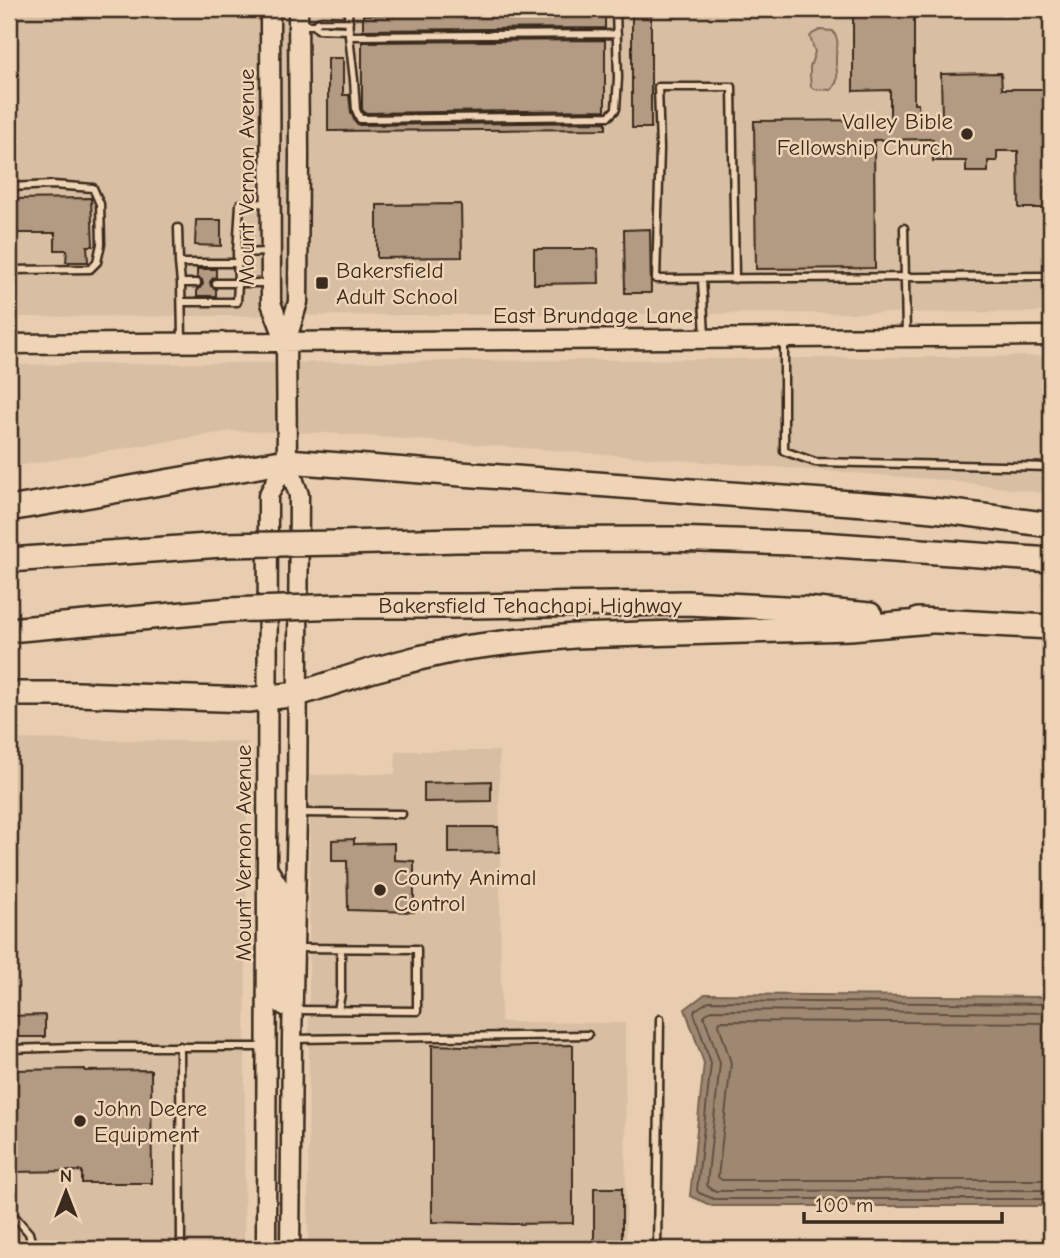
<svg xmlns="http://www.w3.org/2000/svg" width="1060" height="1258" font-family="'Comic Neue',sans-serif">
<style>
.built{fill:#d8bea2}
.green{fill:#c8af95;stroke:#826c5a;stroke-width:2}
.water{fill:#9e8872;stroke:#766250;stroke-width:2}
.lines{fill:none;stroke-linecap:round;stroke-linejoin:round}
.shore{stroke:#635040;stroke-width:2}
.building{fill:#b29a83;stroke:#3b2a1e;stroke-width:2}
.lane-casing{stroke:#3b2a1e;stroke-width:11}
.secondary-casing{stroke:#3b2a1e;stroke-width:23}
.highway-casing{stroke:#3b2a1e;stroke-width:28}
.lane{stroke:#efd4b6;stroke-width:6}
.secondary{stroke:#efd4b6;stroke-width:18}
.highway{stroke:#efd4b6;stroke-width:23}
.highway-bridge-casing{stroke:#3b2a1e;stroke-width:28;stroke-linecap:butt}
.highway-bridge{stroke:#efd4b6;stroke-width:23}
.poi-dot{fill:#3b2a1e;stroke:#efd4b6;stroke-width:2.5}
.labels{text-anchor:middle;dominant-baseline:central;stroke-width:5;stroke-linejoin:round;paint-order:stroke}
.poi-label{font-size:23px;fill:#3b2a1e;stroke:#efd4b6;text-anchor:start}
.street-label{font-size:23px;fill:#3b2a1e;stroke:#efd4b6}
</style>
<rect width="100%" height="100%" fill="#e8cdb0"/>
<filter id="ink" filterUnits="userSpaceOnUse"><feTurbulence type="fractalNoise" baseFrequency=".0143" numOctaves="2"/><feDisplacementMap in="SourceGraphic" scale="14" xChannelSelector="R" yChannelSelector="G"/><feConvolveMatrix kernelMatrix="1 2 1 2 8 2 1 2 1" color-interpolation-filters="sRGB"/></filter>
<g filter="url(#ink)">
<path class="built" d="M9,9h1042v303l-1042,5z
M1051,356v138l-107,-14 -617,-47 -96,-2 -222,36v-102z
M9,739l238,3 -3,507h-235z
M396,751h103l2,271 124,1 1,226h-318l2,-474 85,-1z"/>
<path class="green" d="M820,30l13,1c8,14 3,14 3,27 -1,13 6,21 -5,32l-17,-1 -3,-2 -1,-11v-9l5,-15 -5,-15 2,-3z"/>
<path class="water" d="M705,994l346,3v209h-339l-22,-10 14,-133 -19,-54z"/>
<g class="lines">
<path class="shore" d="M1051,1004l-342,-3 -14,9 -1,3 17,50 -14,127 2,3 15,6h337
M1051,1013l-339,-3 -6,4 -2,2 16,47 -13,121 1,3 8,4 335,-1
M1051,1023l-331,-2 -1,4 12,38 -13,114 4,3h329"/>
</g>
<path class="building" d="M853,9h61v94h4l1,15h23l-1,-44 60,-1 1,16h49v119h-32l-1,-57h-21v10h-9v11h-22v-11h-33v-22l-59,1 1,128 -119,1 -2,-148 136,-1v-30l-37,1z
M605,12v16l-242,2v-15z
M632,15h19v113h-19z
M605,40v70l-241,3 -2,-4v-67z
M328,58h15v37h6l2,17 4,10 4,3 247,-3v7l-278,2z
M91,198l2,48h-6l1,16h-22l1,-12h-12v-17h-46v-34z
M461,204l1,53 -85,1v-53z
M196,220h25v26l-26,-1z
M650,229l1,64h-26l-1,-63z
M534,249h64l1,34 -65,1z
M197,269h19v8l-3,1 -3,4 1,4 5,3v7h-19v-7l3,-1 3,-4 -1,-4 -5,-3z
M491,781v20l-67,1v-19z
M449,827h49l1,25 -50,1z
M354,839v5l40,-1v17l20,1v51l-66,-2 -1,-49h-15v-21z
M45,1015v22h-36v-21z
M432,1045l63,2 78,-2v178l-61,1 -80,-2z
M85,1069v2l66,-1 1,113h-70v-12l-73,1v-102z
M594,1188h28v61h-28z"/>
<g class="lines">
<g class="lane-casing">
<path id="lane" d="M348,9l1,27 5,44 2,30 4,9 249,-3 7,-7 2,-31 -2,-69
M299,25h15l4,4 31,1
M314,25l8,-5 27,1
M349,36l268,-2
M9,187l44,-2 40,3 7,16 1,40 -4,18 -7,7 -81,1
M178,228l1,35
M904,228l2,107
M237,253l3,-49 30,-1
M702,279l3,57
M735,279l-3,-192h-74l2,62 -4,130c132,0 264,-1 395,-3
M181,283l-2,-20h58
M216,283h22l-1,-30 32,-1
M182,302h55l1,-19h31
M182,339l-1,-56h16
M784,340v111l31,11 236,5
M299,813l103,1
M295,1010l122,1v-62l-120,-1
M338,1010l3,-16v-45
M292,1039l296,-4
M180,1046l1,203
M9,1049l67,-2h189
M9,1210l20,23 4,16
M657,1249l3,-230"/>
</g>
<g class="secondary-casing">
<path id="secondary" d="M270,9l1,294 15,39
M9,344l1042,-8
M267,868l14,22 -1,106 3,9 10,5
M266,1249l2,-753 19,-35
M290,1249l2,-210 5,-226 2,-318 -12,-34 -1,-119 12,-40 1,-146 -1,-147"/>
</g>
<g class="highway-casing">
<path id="highway" d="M9,509l278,-48 604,45 62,6 98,13
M340,543l118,-3 213,-1 150,5 230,16
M9,560l213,-15
M342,606h129l216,-3 118,6 65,6
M918,620l133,7
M9,630l219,-20
M9,694h68l171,6 50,-6 75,-24 46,-12 45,-10 47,-6 63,-6 276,-8 81,-7"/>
</g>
<use href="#lane" class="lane"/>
<use href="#secondary" class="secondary"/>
<use href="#highway" class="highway"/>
<g class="highway-bridge-casing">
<path id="highway-bridge" d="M222,545l118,-2
M228,610l114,-4"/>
</g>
<use href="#highway-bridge" class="highway-bridge"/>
</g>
</g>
<g class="poi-dot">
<circle cx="967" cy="134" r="7"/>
<rect x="315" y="276" width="14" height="14" rx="3.5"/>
<circle cx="380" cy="890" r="7"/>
<circle cx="80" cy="1121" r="7"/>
</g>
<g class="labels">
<g class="poi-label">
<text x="953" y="121" text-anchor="end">Valley Bible<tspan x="953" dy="26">Fellowship Church</tspan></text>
<text x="336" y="270">Bakersfield<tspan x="336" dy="26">Adult School</tspan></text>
<text x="394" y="877">County Animal<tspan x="394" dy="26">Control</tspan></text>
<text x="94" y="1108">John Deere<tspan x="94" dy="26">Equipment</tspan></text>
</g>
<g class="street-label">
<text transform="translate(246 177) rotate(-90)">Mount Vernon Avenue</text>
<text x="593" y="315">East Brundage Lane</text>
<text x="530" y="605">Bakersfield Tehachapi Highway</text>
<text transform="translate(243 853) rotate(-90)">Mount Vernon Avenue</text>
</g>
</g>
<rect width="1060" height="1258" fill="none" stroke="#efd4b6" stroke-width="35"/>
<rect x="18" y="18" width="1025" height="1223" fill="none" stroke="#3b2a1e" stroke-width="2.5" filter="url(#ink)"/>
<g transform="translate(66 1192)" stroke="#efd4b6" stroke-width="5" paint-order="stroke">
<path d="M0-5L12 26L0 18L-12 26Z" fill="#3b2a1e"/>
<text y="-10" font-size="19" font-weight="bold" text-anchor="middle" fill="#3b2a1e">N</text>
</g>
<path d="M804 1212v10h198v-10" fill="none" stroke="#3b2a1e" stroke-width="3.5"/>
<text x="815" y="1212" font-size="21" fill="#3b2a1e" stroke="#efd4b6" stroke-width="5" paint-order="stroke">100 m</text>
</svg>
